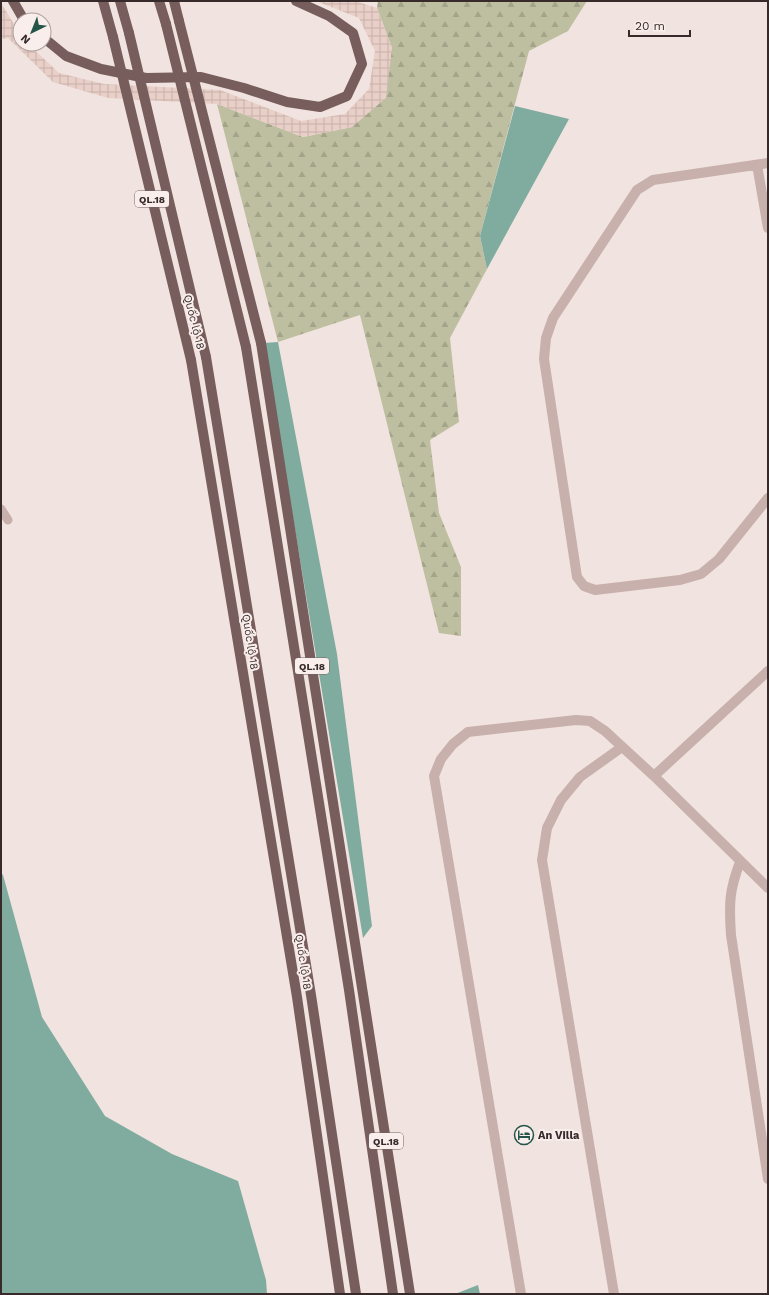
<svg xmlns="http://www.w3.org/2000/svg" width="769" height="1295" font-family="'Work Sans',sans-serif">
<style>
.forest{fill:url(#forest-firs)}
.plaza{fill:url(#plaza-grid)}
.water{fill:#80aca0}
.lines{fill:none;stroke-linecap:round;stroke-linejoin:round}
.lane{stroke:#c8b0ac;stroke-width:9}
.street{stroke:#c8b0ac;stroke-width:10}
.primary{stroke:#775d5c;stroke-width:10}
.primary-bridge{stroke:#775d5c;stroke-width:10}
.labels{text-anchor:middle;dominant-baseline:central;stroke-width:4;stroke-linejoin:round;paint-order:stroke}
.shield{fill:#f9eeeb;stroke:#716564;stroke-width:1}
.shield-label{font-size:10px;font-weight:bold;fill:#372a2a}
.street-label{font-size:11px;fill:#372a2a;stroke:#f9eeeb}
.poi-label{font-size:11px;font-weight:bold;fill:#372a2a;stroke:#f9eeeb;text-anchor:start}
</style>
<defs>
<pattern id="forest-firs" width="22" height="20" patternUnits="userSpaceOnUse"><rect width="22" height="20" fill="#bebfa0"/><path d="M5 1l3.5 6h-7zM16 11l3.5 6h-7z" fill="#a4a48a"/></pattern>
<pattern id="plaza-grid" width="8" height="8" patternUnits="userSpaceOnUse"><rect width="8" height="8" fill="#e8cfc7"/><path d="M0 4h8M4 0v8" fill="none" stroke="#c8b2ab"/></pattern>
</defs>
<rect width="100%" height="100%" fill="#f1e3df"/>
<path class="forest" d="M378,1h209l-19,30 -39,20 -49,185 7,33 -37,69 9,84 -29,18 9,73 22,54v69l-22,-3 -79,-318 -82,27 -61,-238 86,33 49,-10 40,-79 -15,-40z"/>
<path class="plaza" d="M316,1h39l22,7 15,40 -6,50 -34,29 -49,10 -86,-33 -109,-6 -55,-16 -45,-44 -5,1 -2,-3v-33l19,31v10h8l31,29 45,11 116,6 81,31 44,-7 24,-25 6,-38 -16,-33z"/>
<path class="water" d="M515,106l54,13 -82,150 -7,-33z
M278,342l59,312 35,272 -9,12 -99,-595z
M1,873l2,2 39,142 63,99 67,38 66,27 28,99 1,14h-266z
M478,1285l2,9h-25z"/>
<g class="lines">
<path class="lane" d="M1,509l7,11"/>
<path class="street" d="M768,163l-115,17 -16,10 -84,128 -7,20 -2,21 33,218 7,9 11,4 85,-10 21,-6 18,-15 49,-61
M757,165l11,63
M654,776l114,-105
M740,862c-11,29 -11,42 -9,73l37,244
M521,1294l-87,-518 7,-17 12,-15 15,-12 108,-12 14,1 15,10 49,45 114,112
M614,1294l-72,-434 5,-32 14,-28 19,-23 42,-30"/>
<path class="primary" d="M13,1l11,19
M103,1l10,36
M120,1l9,32
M159,1l7,23
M174,1l5,20
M44,38l22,18 35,13 45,9 55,-1 43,11 43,14 33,5 27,-11 15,-32 -9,-31 -24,-17 -33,-15
M261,343l149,951
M246,347l103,643 44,304
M206,357l105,638 45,299
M191,360l106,637 43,297"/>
<path class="primary-bridge" d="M179,21l82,322
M166,24l80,323
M129,33l77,324
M113,37l78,323"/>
</g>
<defs>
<g id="hotel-ring" transform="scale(1)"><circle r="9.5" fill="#f9eeeb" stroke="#235549" stroke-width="1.5"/><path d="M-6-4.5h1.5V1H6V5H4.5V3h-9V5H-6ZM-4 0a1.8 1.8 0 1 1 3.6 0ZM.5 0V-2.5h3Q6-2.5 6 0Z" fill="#235549"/></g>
</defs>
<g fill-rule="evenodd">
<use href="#hotel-ring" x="524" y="1135"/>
</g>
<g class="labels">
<g class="shield">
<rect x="135" y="191" width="34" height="16" rx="3"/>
<rect x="295" y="658" width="34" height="16" rx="3"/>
<rect x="369" y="1133" width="34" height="16" rx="3"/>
</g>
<g class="shield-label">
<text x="152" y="199">QL.18</text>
<text x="312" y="666">QL.18</text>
<text x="386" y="1141">QL.18</text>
</g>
<g class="street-label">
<text transform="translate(194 322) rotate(76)">Quốc lộ 18</text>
<text transform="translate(250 642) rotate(81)">Quốc lộ 18</text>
<text transform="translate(303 962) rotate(81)">Quốc lộ 18</text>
</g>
<g class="poi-label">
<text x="538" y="1135">An Villa</text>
</g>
</g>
<rect width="769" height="1295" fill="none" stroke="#372a2a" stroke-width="4"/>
<g transform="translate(32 32) rotate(223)"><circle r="19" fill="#f9eeeb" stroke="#aba09e"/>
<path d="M0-3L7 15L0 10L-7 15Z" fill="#235549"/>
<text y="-6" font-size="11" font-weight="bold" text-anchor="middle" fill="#372a2a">N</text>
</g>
<path d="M629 30v6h61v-6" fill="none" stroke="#372a2a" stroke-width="2"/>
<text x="635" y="30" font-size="12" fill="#372a2a" stroke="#f9eeeb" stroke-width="3" paint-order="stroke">20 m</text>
</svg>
